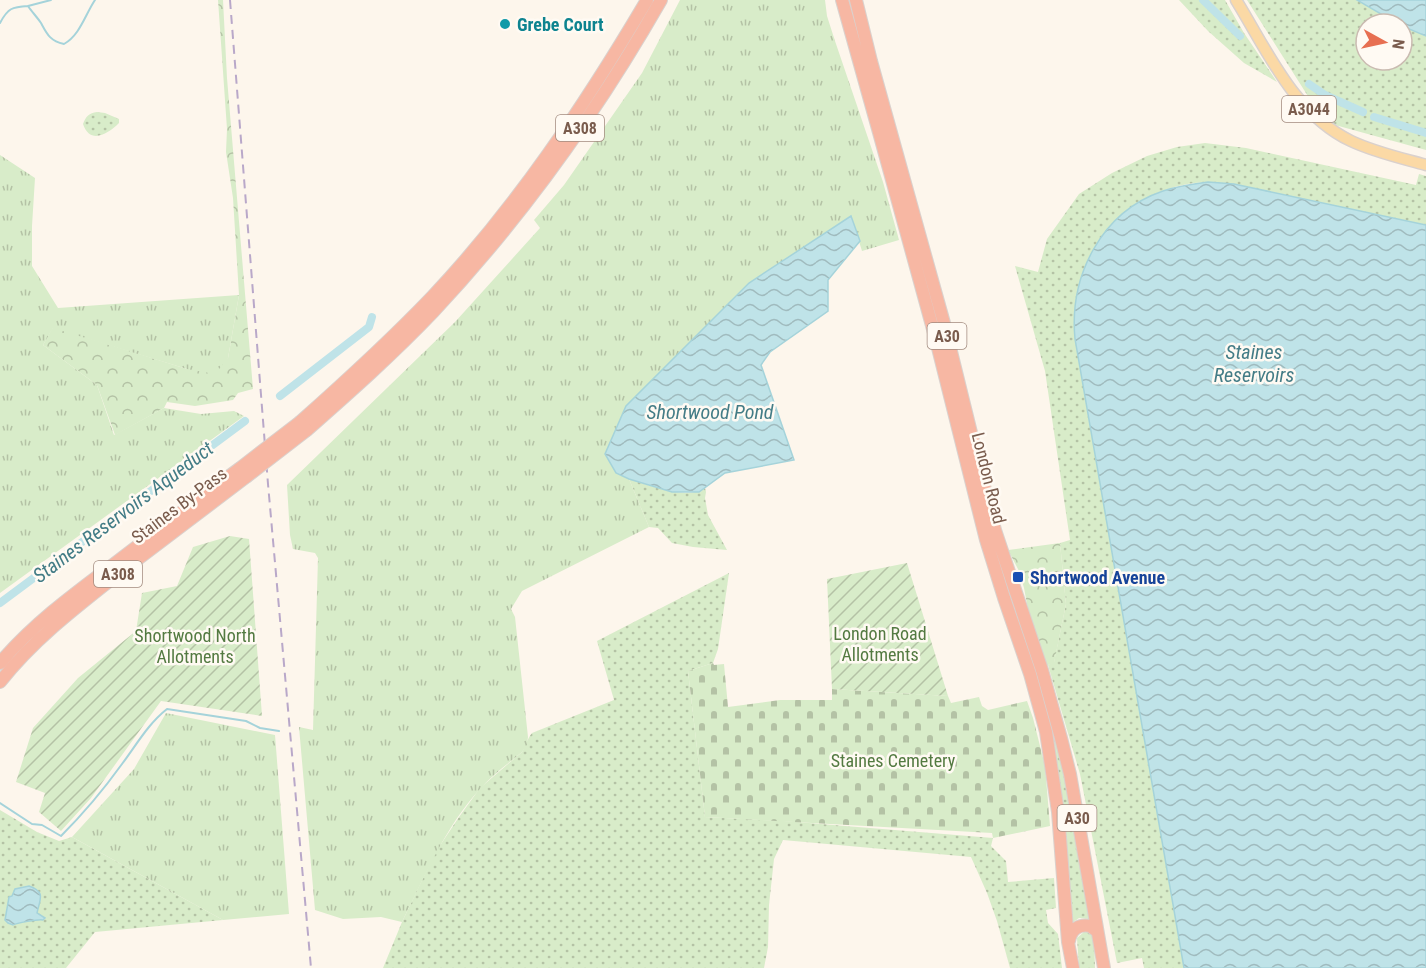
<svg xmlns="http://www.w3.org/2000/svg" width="1426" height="968" font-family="'Roboto Condensed',sans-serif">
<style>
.grass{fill:url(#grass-dots)}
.forest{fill:url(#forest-crowns)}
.cemetery{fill:url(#cemetery-stones)}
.park{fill:url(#park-tufts)}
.garden{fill:url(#garden-furrows)}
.water{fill:url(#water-waves);stroke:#a5d3da;stroke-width:1.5}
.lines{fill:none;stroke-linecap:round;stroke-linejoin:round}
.stream{stroke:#a5d3da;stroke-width:2}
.canal{stroke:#bfe3e8;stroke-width:8}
.primary-casing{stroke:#dad1cd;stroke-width:13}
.highway-casing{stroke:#dad1cd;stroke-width:14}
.primary{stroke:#fbd9a5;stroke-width:10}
.highway{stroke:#f7b7a3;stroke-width:12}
.rail{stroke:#b9a8c9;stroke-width:2;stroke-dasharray:9 6;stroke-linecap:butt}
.highway-bridge-casing{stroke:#dad1cd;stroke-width:14;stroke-linecap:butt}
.highway-bridge{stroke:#f7b7a3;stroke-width:12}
.culture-dot{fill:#0f9aa8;stroke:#fffaf3;stroke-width:2}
.transit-dot{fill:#1a4fb4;stroke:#fffaf3;stroke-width:2}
.labels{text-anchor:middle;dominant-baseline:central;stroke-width:5;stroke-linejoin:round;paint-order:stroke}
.shield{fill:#fffaf3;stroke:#a28b7f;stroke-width:1.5}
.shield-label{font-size:16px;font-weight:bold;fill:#7a5c4d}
.culture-label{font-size:18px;font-weight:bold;fill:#0d838f;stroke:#fffaf3;text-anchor:start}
.street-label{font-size:18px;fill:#7a5c4d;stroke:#fffaf3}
.transit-label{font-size:18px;font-weight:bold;fill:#164399;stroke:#fffaf3;text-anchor:start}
.park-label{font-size:18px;fill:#537a41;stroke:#fffaf3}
.water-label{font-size:20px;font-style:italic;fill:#437c86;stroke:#fffaf3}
</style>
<defs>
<pattern id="grass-dots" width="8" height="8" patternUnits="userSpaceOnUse" patternTransform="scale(1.5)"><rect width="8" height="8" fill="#d8ecc9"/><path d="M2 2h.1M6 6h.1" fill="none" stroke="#b4c2a5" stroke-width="1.8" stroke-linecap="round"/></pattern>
<pattern id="forest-crowns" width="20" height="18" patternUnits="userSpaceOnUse" patternTransform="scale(1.5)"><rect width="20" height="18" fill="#d8ecc9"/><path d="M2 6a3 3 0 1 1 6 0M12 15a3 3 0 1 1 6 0" fill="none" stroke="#b4c2a5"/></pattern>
<pattern id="cemetery-stones" width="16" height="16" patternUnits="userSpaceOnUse" patternTransform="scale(1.5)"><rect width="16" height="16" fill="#d8ecc9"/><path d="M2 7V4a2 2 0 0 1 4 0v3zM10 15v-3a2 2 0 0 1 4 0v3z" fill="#b4c2a5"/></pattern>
<pattern id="park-tufts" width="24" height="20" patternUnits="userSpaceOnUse" patternTransform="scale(1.5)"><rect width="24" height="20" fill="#d8ecc9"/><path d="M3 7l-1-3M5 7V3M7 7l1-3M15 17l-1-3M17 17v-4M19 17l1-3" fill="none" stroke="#b4c2a5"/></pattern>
<pattern id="garden-furrows" width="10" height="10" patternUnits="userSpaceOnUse" patternTransform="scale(1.5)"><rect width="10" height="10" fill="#d8ecc9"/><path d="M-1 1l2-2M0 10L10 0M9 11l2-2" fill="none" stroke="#b4c2a5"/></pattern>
<pattern id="water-waves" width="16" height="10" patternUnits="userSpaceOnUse" patternTransform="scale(1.5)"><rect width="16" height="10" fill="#bfe3e8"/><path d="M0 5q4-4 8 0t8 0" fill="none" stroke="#a0bbbe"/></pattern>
</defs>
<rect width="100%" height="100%" fill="#fdf6ec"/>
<path class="grass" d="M1179,0h46l19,33 33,49 -33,-19 -36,-32z
M1247,0h110l41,24h-32v36h36v-34l24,10v114l-91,-25 -24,-24z
M97,112l8,1 14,6v4c-11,11 -29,22 -36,1 3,-8 6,-11 14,-12z
M1205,143l41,5 170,37 3,-11 7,2v49l-192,-41c-17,-1 -34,-3 -51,1 -73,15 -115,82 -108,154l109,629h-40l-2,-10 -25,5 -37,-189 -32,-109 6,-3 12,-58 -6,-61 10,-3 -25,-169 -30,-105 23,6 9,-33 32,-45 33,-21 35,-17 30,-9z
M629,479c20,6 57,22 76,9l1,4 -1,6 3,17 19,35 -34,-3 -21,-4 -14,-15 -9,-1z
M990,528l64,204 10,44 25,143 -10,-1 -9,6 -10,-129 -72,-263z
M729,573l-11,76 -5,14 -25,8 17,146 79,4 209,17 -2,8 15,15 2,21 46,-4 2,30 -10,2 2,13 10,11 4,34h-52l-13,-47 -10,-28 -16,-36 -188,-17 -9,19 -5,46 -1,42 -4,21h-381l19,-46 33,-69 24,-36 21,-29 42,-36c4,-6 5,-13 10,-19l82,-33 -17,-59z
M0,810l37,22 22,9 13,-4 151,83 -128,12 -29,36h-66z
M1085,931c5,1 7,3 9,7l1,30h-16l-2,-30z"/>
<path class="forest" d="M218,0h5l4,78 26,311 -15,4 -5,7 -38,6 -28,-4 -3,6 -49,27 -18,-50 -54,-40 10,-18 134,42 41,-11 11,-63 -6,-97 -7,-46 1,-23z
M1060,543l6,61 -12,59 -9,3 -17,-57 -4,-21 -5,-17 -11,-21z"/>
<path class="cemetery" d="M713,663l1,2 10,-1 4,43 52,-7h52v-11l116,7 3,7 28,-6 3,9 6,4 39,-9 6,17 12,48 5,60 -57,12 -1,-5 -287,-16 -17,-146z"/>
<path class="park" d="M680,0h145l2,16 8,25 48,141 16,58 -37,11 -11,-35 -102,67 -133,189 13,7 20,48 -127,64 -11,18 4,8 13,120 -1,8 -5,7c-14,12 -30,23 -42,37 -35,38 -55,87 -78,133l-21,-5 -38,2 -28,-9 -16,-183 14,3 5,-172 -3,-5 -22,-4 -3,-14 -3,-50 168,-163 85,-94 -6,-8 30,-35 78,-112z
M0,155l35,23 -3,48v40l26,42 181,-13 -11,63 -13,16 -28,-5 -134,-41 -10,17 54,40 17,50 50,-27 37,6 33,-3 10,5 -244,177z
M166,713l109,22 14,179 -66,6 -151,-83 62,-68z"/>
<path class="garden" d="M230,536l19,3 13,177 -101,-15 -70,97 -30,33 -22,-19 6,-19 -29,-11 17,-54 45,-50 58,-47 6,-38 35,-7 16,-39z
M907,563l41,133 -116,-7 -5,-110z"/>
<path class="water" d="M1357,0h69v36l-24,-10v-2h-4z
M1208,182l26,2 192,41v743h-242l-109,-629c-6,-63 26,-127 88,-148 15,-5 29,-7 45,-9z
M851,216l9,25 -32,39v31l-58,41 -9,13 33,95 -69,13 -26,19h-27l-43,-13 -13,-6 -11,-19 21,-48 123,-123z
M29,886c17,6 11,13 8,27l8,5 -2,2c-4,-1 -27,3 -30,5l-5,-2 -3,-3 4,-23 3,-1 3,-7z"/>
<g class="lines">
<path class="stream" d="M28,6l23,-6
M0,23c8,-15 12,-16 28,-17 4,6 9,11 13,17 6,11 9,18 23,21 16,-9 21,-29 31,-44
M0,803l32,21 10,1 19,11c22,-22 43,-47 61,-72 15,-20 26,-40 45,-55l79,12 14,7 19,3"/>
<path class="canal" d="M1203,0l37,36
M1309,84l16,11 38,17
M1374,117l52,16
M280,396l89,-69 3,-10
M0,603l245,-182"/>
<g class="primary-casing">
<path id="primary" d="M1236,0c31,50 58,114 115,141 23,11 50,17 75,24"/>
</g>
<g class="highway-casing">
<path id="highway" d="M842,0l38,136 57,208 49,196 18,58 26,76 16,58 12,80 10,130 5,26
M856,0l15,61 73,262 51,207 47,140 19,68 9,36 34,194
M300,422c45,-40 90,-81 132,-125 84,-89 153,-192 215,-297
M307,430c43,-38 86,-76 126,-118 88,-94 164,-200 228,-312
M0,663c33,-39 74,-69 114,-99 42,-32 83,-64 125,-95
M0,682c33,-42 76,-75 118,-108 43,-33 86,-65 128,-97
M1069,941c2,-12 10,-17 21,-15l7,5"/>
</g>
<use href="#primary" class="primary"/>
<use href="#highway" class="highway"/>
<path class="rail" d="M230,0l38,484 43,484"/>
<g class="highway-bridge-casing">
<path id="highway-bridge" d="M239,469l61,-47
M246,477l61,-47"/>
</g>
<use href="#highway-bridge" class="highway-bridge"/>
</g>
<circle class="culture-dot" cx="505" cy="24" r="6"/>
<rect class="transit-dot" x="1012" y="571" width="12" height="12" rx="3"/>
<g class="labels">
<g class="shield">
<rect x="1282" y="96" width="54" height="26" rx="4.5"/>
<rect x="556" y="115" width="48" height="26" rx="4.5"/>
<rect x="927.5" y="323" width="39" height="26" rx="4.5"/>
<rect x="94" y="561" width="48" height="26" rx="4.5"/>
<rect x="1057.5" y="805" width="39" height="26" rx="4.5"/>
</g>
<g class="shield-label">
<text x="1309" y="109">A3044</text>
<text x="580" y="128">A308</text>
<text x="947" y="336">A30</text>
<text x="118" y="574">A308</text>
<text x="1077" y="818">A30</text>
</g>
<g class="culture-label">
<text x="517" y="24">Grebe Court</text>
</g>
<g class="street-label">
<text transform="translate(989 478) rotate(76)">London Road</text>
<text transform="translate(179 505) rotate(-37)">Staines By-Pass</text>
</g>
<g class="transit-label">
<text x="1030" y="577">Shortwood Avenue</text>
</g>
<g class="park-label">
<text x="880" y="633">London Road<tspan x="880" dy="21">Allotments</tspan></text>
<text x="195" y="635">Shortwood North<tspan x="195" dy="21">Allotments</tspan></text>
<text x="893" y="760">Staines Cemetery</text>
</g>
<g class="water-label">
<text x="1254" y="352">Staines<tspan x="1254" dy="23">Reservoirs</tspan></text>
<text x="710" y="412">Shortwood Pond</text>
<text transform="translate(123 512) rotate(-37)">Staines Reservoirs Aqueduct</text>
</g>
</g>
<g transform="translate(1384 42) rotate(98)"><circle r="28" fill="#fffaf3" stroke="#cabbb1" stroke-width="1.5"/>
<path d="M0-4.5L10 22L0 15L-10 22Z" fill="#e76f51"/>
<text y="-9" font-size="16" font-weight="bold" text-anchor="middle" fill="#7a5c4d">N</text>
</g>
</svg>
